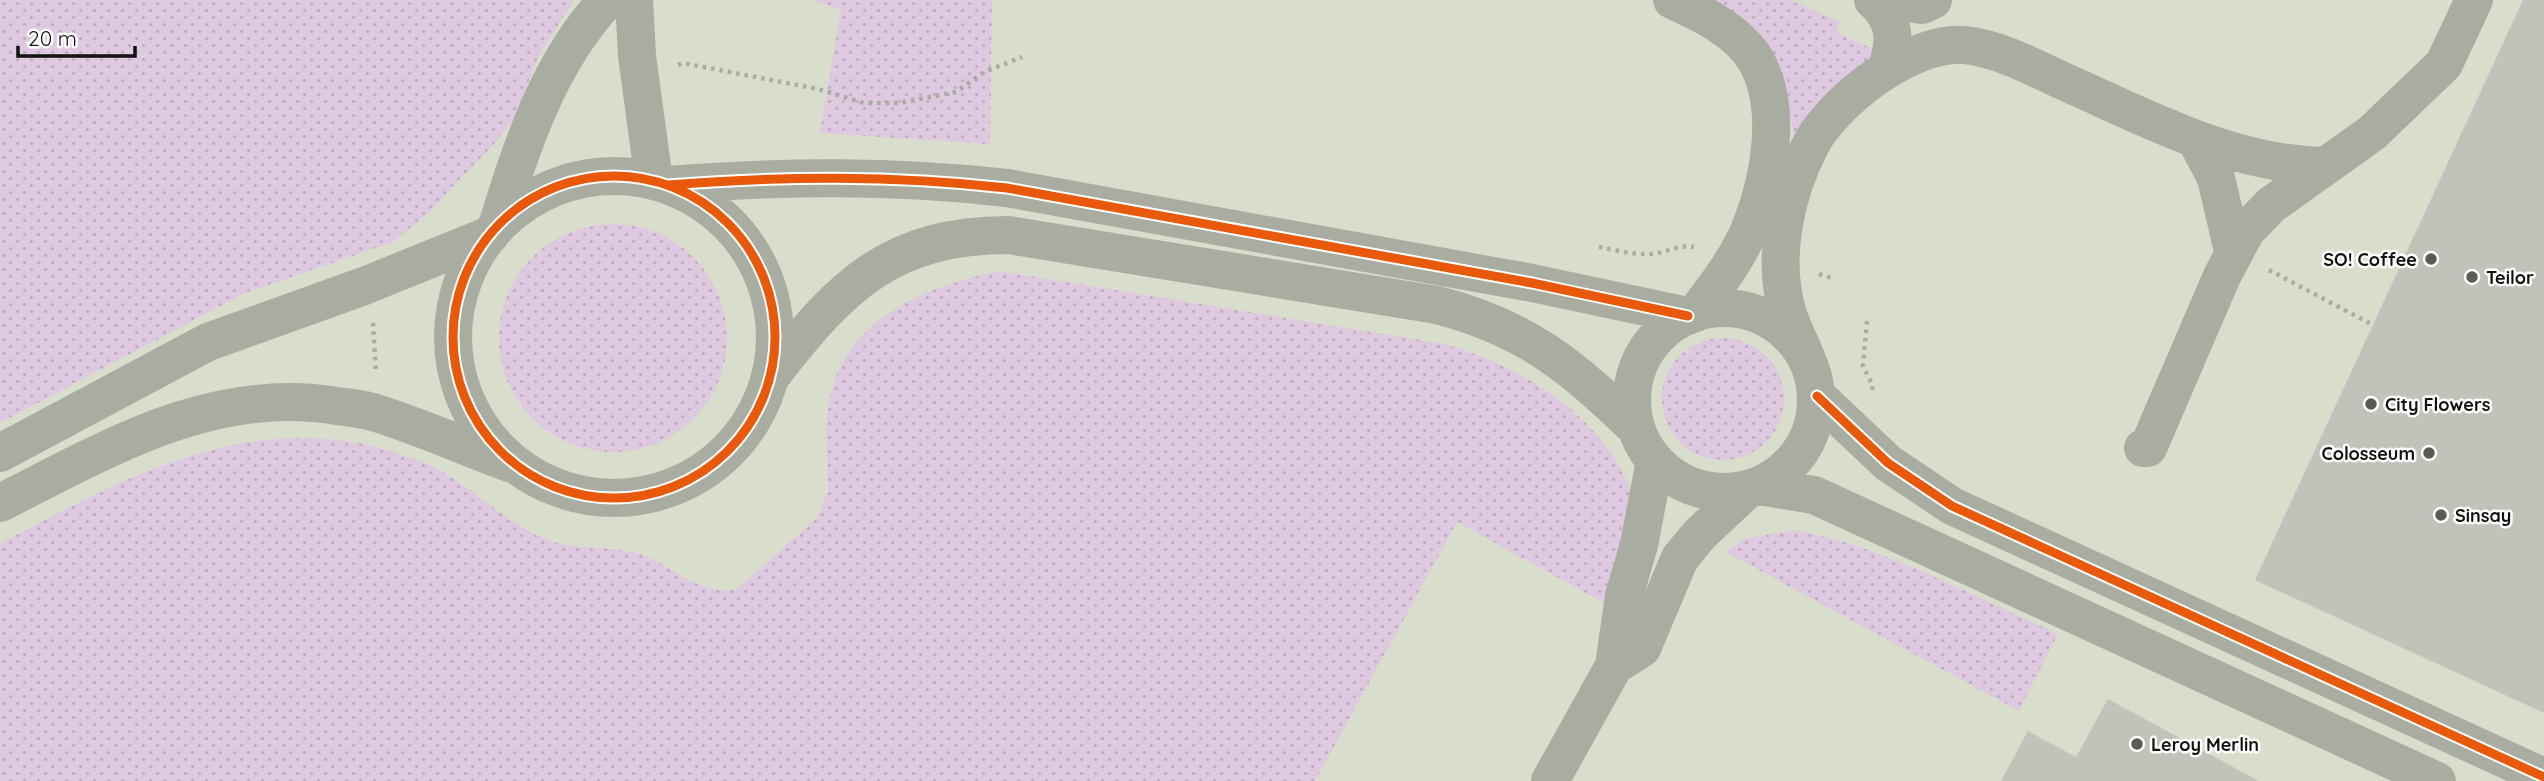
<svg xmlns="http://www.w3.org/2000/svg" width="2544" height="781" font-family="Quicksand,sans-serif">
<style>
.built{fill:#d8ddcc}
.grass{fill:url(#grass-dots)}
.building{fill:#c1c3bb}
.lines{fill:none;stroke-linecap:round;stroke-linejoin:round}
.path{stroke:#a9aca2;stroke-width:4.5;stroke-dasharray:3.5 5;stroke-linecap:butt}
.minor{stroke:#a9aca0;stroke-width:38}
.cycleway-casing{stroke:#fff;stroke-width:13}
.cycleway{stroke:#e8590c;stroke-width:9}
.poi-dot{fill:#5a5b55;stroke:#fff;stroke-width:2.5}
.labels{text-anchor:middle;dominant-baseline:central;stroke-width:5;stroke-linejoin:round;paint-order:stroke}
.poi-label{font-size:18px;font-weight:bold;fill:#11120d;stroke:#fff;text-anchor:start}
</style>
<defs>
<pattern id="grass-dots" width="8" height="8" patternUnits="userSpaceOnUse" patternTransform="scale(1.75)"><rect width="8" height="8" fill="#dec9e0"/><path d="M2 2h.1M6 6h.1" fill="none" stroke="#bdacbf" stroke-width="1.8" stroke-linecap="round"/></pattern>
</defs>
<rect width="100%" height="100%" fill="#e1e3da"/>
<path class="built" d="M574,0h1970v781h-2544v-358l245,-130 148,-51 122,-124 23,-61z"/>
<path class="grass" d="M0,0h574l-36,57 -23,61 -21,26 -66,69 -35,29 -148,51 -245,130z
M811,0h181l-2,144 -170,-11 21,-123z
M1701,0h89l50,22 -4,10 39,18 2,9 -82,83c-6,-36 -17,-100 -50,-122 -13,-8 -30,-14 -44,-20z
M499 338a114 114 0 1 1 228 0a114 114 0 1 1-228 0Z
M1000,271l444,73c70,20 142,61 178,127 5,10 12,24 12,35 -2,24 -21,73 -28,98l-149,-82 -142,259h-1315v-237c136,-74 273,-147 429,-79 41,19 73,56 116,74 30,12 64,6 94,15 39,12 49,39 97,36l81,-72 11,-27c0,-31 -5,-68 3,-98 19,-77 99,-108 169,-122z
M1662 399a61 61 0 1 1 122 0a61 61 0 1 1-122 0Z
M1793,530c82,12 188,70 265,104l-39,77 -293,-159 18,-13z"/>
<path class="building" d="M2523,0h21v713l-289,-133z
M2108,699l151,82h-258l27,-50 48,26z"/>
<g class="lines">
<path class="path" d="M678,65l5,-2 135,26 46,14h35l57,-11 28,-20 38,-15
M1599,247c16,3 35,8 51,7 16,-1 29,-10 44,-7
M2269,270l104,55
M1819,274l16,5
M1867,321l-4,45 10,20 -3,8
M373,323l3,50"/>
<path class="minor" d="M634,0l3,56 17,125
M1672,0c29,13 66,31 83,59 28,47 15,119 -4,167 -12,31 -35,60 -55,87
M1873,0c24,21 22,41 14,70
M1887,0l35,5 11,-5
M2196,140l20,38 17,73
M453 337a161 161 0 1 1 322 0a161 161 0 1 1-322 0Z
M668,185c116,-9 223,-10 339,3l525,95 156,33
M497,226c25,-80 51,-163 110,-226
M1632 400a92 92 0 1 1 184 0a92 92 0 1 1-184 0Z
M1807,360c-6,-16 -15,-32 -20,-49 -15,-54 -2,-116 23,-165 23,-45 101,-105 154,-101 34,3 68,22 99,36 84,37 167,83 261,85
M772,375c69,-89 118,-140 237,-140l428,70c90,23 134,61 199,123
M1817,396l71,67 64,43 592,271
M2143,448h5l74,-172 24,-45 25,-26 101,-72 72,-69 30,-64
M0,453l208,-111 156,-56 126,-51
M1758,486l56,9 623,286
M0,503c107,-54 213,-118 337,-97 14,2 29,3 42,8 44,14 87,33 130,49
M1614,666l28,-18 38,-90 20,-24 48,-45
M1550,781l64,-115 10,-70 15,-51 16,-84"/>
<g class="cycleway-casing">
<path id="cycleway" d="M453 337a161 161 0 1 1 322 0a161 161 0 1 1-322 0Z
M668,185c116,-9 223,-10 339,3l525,95 156,33
M1817,396l71,67 64,43 592,271"/>
</g>
<use href="#cycleway" class="cycleway"/>
</g>
<g class="poi-dot">
<circle cx="2431" cy="259" r="7"/>
<circle cx="2472" cy="277" r="7"/>
<circle cx="2371" cy="404" r="7"/>
<circle cx="2429" cy="453" r="7"/>
<circle cx="2441" cy="515" r="7"/>
<circle cx="2137" cy="744" r="7"/>
</g>
<g class="labels">
<g class="poi-label">
<text x="2417" y="259" text-anchor="end">SO! Coffee</text>
<text x="2486" y="277">Teilor</text>
<text x="2385" y="404">City Flowers</text>
<text x="2415" y="453" text-anchor="end">Colosseum</text>
<text x="2455" y="515">Sinsay</text>
<text x="2151" y="744">Leroy Merlin</text>
</g>
</g>
<path d="M18 46v10h117v-10" fill="none" stroke="#11120d" stroke-width="3.5"/>
<text x="28" y="46" font-size="21" fill="#11120d" stroke="#ffffff" stroke-width="5" paint-order="stroke">20 m</text>
</svg>
